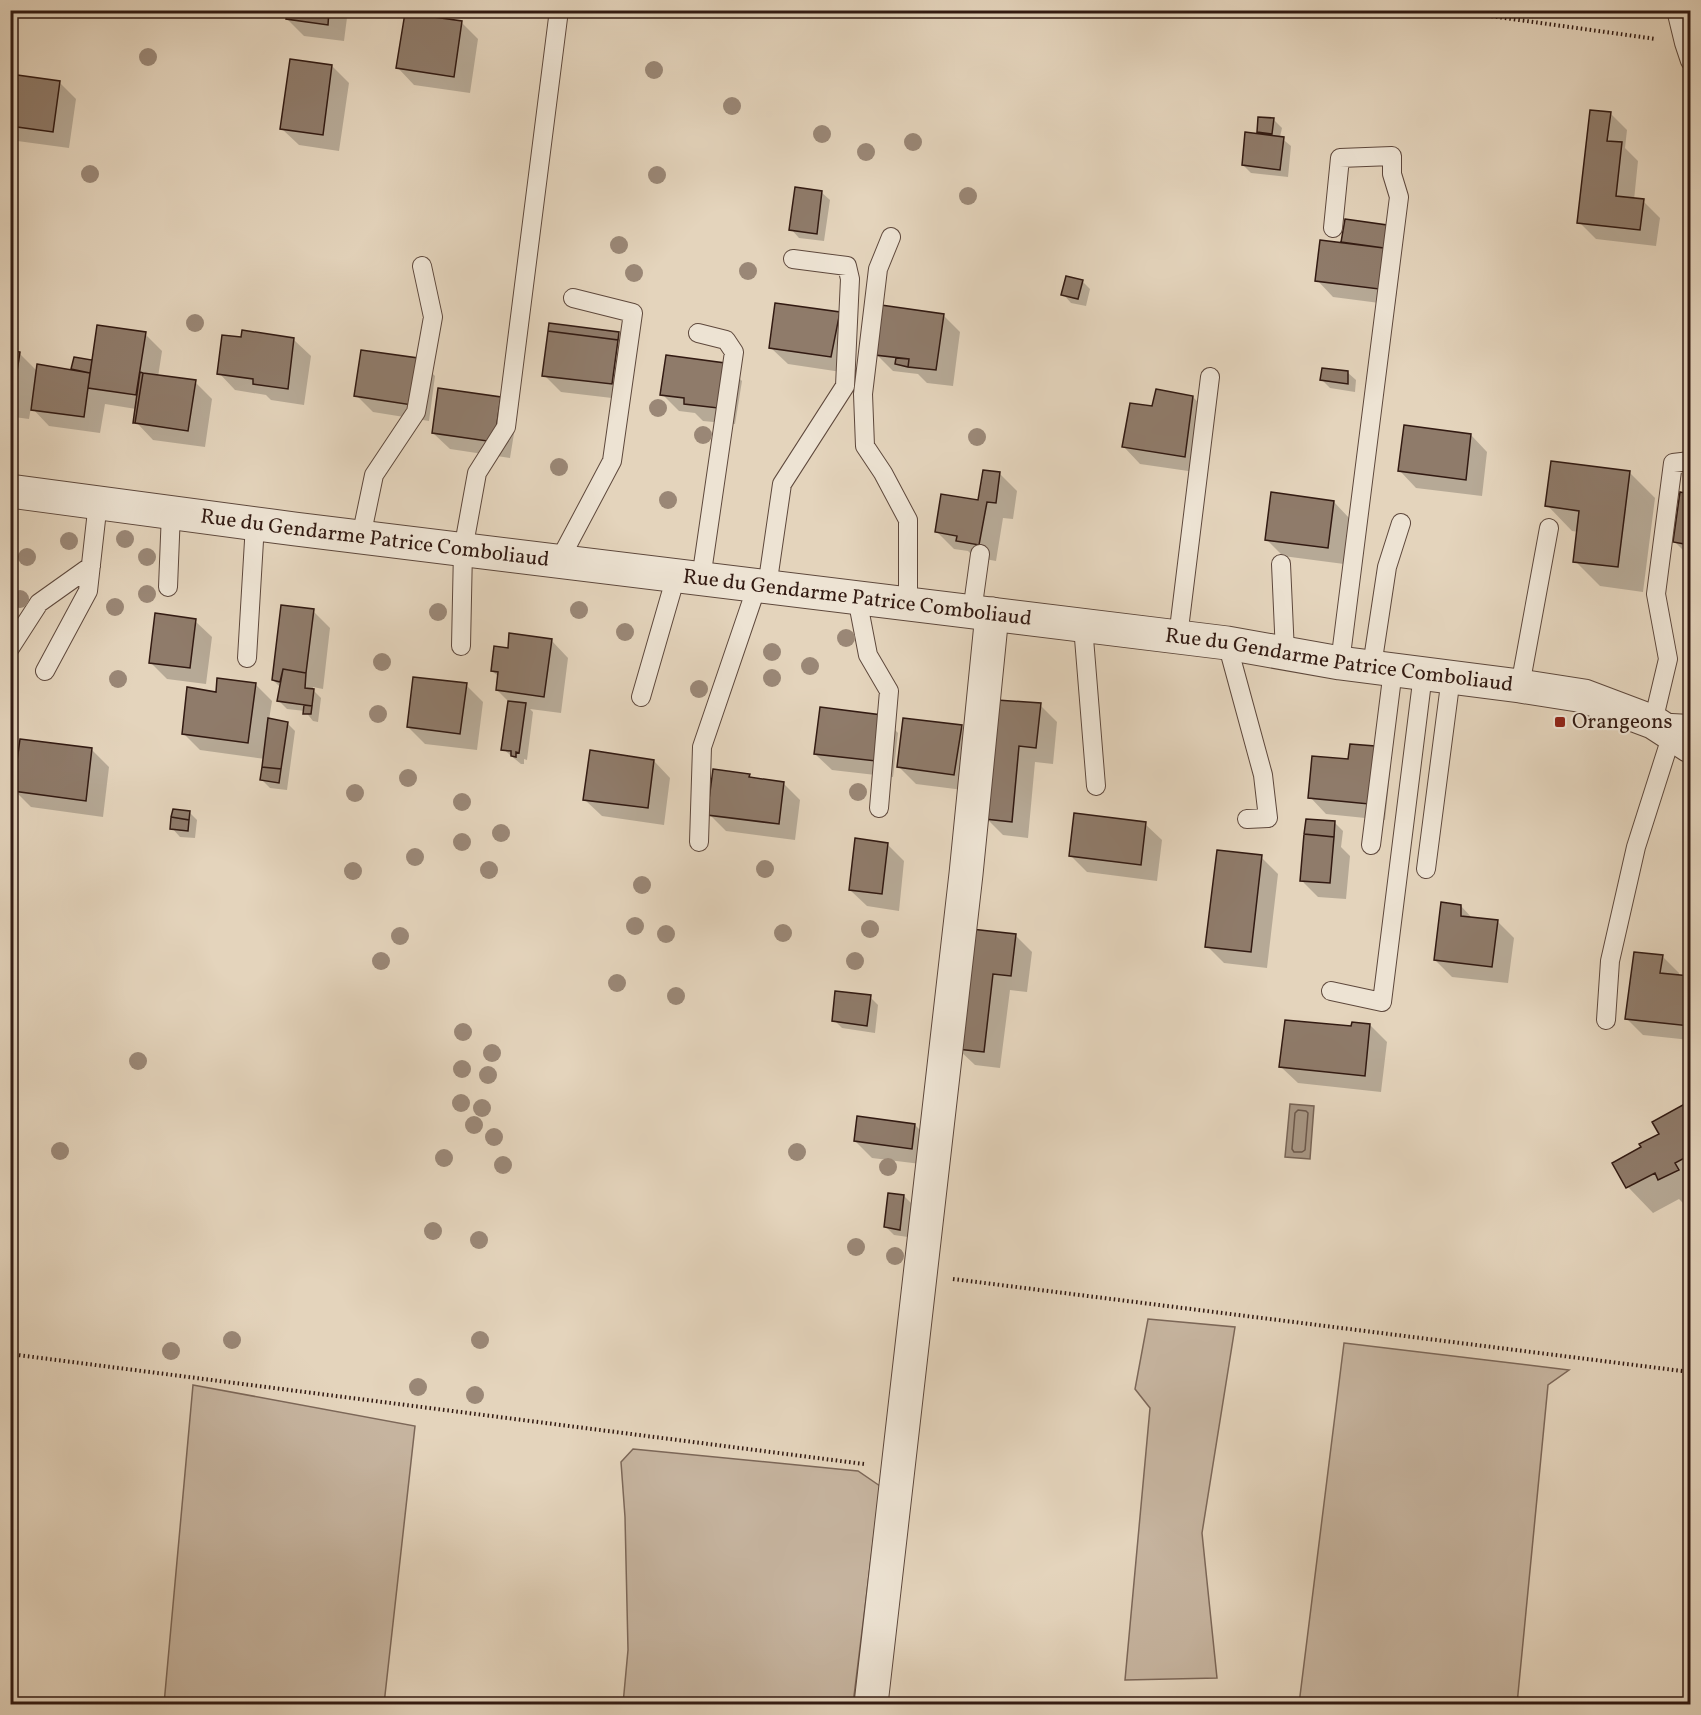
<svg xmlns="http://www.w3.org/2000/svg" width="1701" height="1715" font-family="Vollkorn,serif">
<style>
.green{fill:#c6b49f;stroke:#7c6758;stroke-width:1.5}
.water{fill:#a79582;stroke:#786455;stroke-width:1.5}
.shadow{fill:#0003;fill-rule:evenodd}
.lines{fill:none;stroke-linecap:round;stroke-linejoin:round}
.shore{stroke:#6c584a;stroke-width:1.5}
.building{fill:#8f7b6a;stroke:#321a12;stroke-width:1.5}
.lane-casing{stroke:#5e483c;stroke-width:20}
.street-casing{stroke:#5e483c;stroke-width:35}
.path{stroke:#321a12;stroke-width:4;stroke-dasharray:1.5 3;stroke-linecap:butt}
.lane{stroke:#ede3d3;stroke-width:18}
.street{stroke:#ede3d3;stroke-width:33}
.tree{fill:#9a8776}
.poi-dot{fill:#8f2418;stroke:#ede3d3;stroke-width:2}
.labels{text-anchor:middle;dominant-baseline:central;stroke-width:4.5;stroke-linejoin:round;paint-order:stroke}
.street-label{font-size:21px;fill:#321a12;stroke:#ede3d3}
.poi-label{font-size:21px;fill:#321a12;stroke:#ede3d3;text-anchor:start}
</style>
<rect width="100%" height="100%" fill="#e4d4bc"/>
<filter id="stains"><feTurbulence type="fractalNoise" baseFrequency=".00333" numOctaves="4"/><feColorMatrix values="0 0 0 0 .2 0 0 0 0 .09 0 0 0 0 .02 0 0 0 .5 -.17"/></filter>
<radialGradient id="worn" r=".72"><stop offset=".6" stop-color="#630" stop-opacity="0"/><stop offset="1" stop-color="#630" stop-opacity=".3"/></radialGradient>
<path class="green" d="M1148,1319l87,8 -33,206 15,145 -92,2 25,-272 -15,-19z
M1344,1343l225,27 -21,15 -31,319h-218z
M193,1385l222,41 -31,278h-220z
M633,1449l225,22 22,15 -27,218h-230l5,-54 -3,-133 -4,-55z"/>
<path class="water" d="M1290,1104l24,2 -4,53 -25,-2z"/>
<path class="shadow" d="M288,10h60l-4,31 -40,-5 -17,-17z
M462,23l16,16 -8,54 -56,-8 -16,-17z
M332,66l17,17 -10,68 -40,-6 -17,-16z
M10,75l49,7 17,17 -7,49 -59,-8z
M1610,113l17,17 -2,18 13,13 -4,39 9,1 17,17 -4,28 -60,-7 -17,-17z
M1259,119l15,1 8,8 -2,9 11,9 -3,31 -37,-4 -8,-8 15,-31z
M821,192l9,8 -6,41 -25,-3 -8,-9z
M1347,221l39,5 8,8 -3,23 9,9 -5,39 -62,-8 -16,-17 4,-39 25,4 -3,-4zM1350,242l41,6v2l-41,-5z
M1082,281l8,8 -4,17 -15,-3 -8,-9z
M840,314l8,59 -60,-9 -17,-16z
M943,315l17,17 -7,54 -26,-3 -9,-9 -25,-3 -17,-17z
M618,333l9,8 2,59 -68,-8 -17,-17z
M145,334l17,17 -4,26 37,5 17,17 -7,48 -52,-7 -16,-17 -1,-14 -31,-5 -5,29 -51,-7 -18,-19 -2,12 -15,-2 -4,-4v-61l9,1 19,19h38l-3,-3 3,-10 17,3z
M294,340l17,16 -7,49 -33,-5 -5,-5 -31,-5 -16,-17z
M418,360l17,16 -6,45 -56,-9 -17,-17z
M725,365l17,16 -7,43 -32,-3 -8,-8 -16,-2 -17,-17z
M1347,372l9,8 -1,12 -25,-4 -8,-8z
M1193,397l16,17 -7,59 -62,-9 -16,-17 30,-39z
M500,398l17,17 -7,43 -60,-9 -17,-16z
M1471,435l16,17 -5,44 -66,-8 -16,-17z
M1630,473l25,25 -12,94 -43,-6 -25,-25 4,-29 -7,-1 -25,-26z
M1000,474l17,17 -4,28 -10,-1 -7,43 -22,-4 -6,-6 -14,-2 -17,-17 42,-31z
M1682,494l8,1v62l-15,-15z
M1334,502l16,17 -6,45 -61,-8 -17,-17z
M313,611l17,17 -7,61 -10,-2v3l8,8 -3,24 -5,-1 -8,-10 -18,-2 -8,-8 2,-13 -8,-8z
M195,621l17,16 -6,47 -39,-5 -17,-17z
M552,641l16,17 -7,55 -31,-4 3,3 -6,48 -3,-1v5h-3l-18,-15 6,-47 -12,-12 2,-13 -7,-6 17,-22z
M255,684l17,17 -3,19 18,3 8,8 -8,59 -17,-2 -8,-8 3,-21 -65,-9 -17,-17 34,-39z
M466,685l17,17 -6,48 -52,-6 -17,-17z
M998,701l42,4 17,17 -4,42 -18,-2 -7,76 -25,-3 -17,-17z
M881,716l17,17 -5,44 -61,-7 -17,-16z
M961,726l17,17 -7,48 -55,-7 -17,-17z
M1374,747l17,17 -6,56 -59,-6 -16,-17z
M92,750l17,17 -6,50 -72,-10 -17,-17z
M654,761l16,17 -6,47 -62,-9 -17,-16z
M749,775l4,4 30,4 17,17 -5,40 -69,-9 -17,-17z
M189,812l8,8 -2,18 -15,-1 -8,-9z
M1335,823l8,8 -2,16 9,9 -4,43 -28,-2 -17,-17z
M1145,824l17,16 -5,41 -70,-9 -17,-17z
M887,844l17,17 -5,50 -32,-5 -17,-16z
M1261,857l17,17 -11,94 -43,-5 -17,-17z
M1461,906l12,13 24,2 17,17 -6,45 -56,-6 -17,-17z
M973,930l42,5 17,17 -5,40 -17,-2 -10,78 -25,-3 -17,-16z
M1662,956l17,17v3l11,2v62l-47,-5 -17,-17z
M870,997l8,8 -3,28 -33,-5 -8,-8z
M10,999l7,7 -4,45h-3z
M1370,1025l17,17 -6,50 -83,-9 -17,-16 71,-39z
M1690,1103v99l-5,3 -6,-6 -26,14 -25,-26 -14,-24 29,-15 18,-13 -7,-12z
M915,1125l17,17 -3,23 -57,-7 -17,-17z
M904,1196l8,8 -4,33 -14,-2 -8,-8z"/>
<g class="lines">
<path class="shore" d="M1298,1110l8,1 2,2 -3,37 -3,2h-8l-2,-3 3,-36z"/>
</g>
<path class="building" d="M287,10h42l-1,15 -42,-6z
M405,13l57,8 -8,56 -58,-9z
M290,59l42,6 -9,70 -43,-6z
M10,74l50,7 -7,51 -43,-6z
M1590,110l21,2 -4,29 15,1 -6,54 28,3 -4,31 -63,-7z
M1258,117l16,1 -2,16 -15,-2z
M1245,132l39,5 -4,33 -38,-5z
M795,187l27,4 -5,43 -28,-4z
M1345,219l42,6 -3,23 -43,-6z
M1320,240l64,8 -5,41 -64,-8z
M1066,276l17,4 -5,19 -17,-4z
M775,303l65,9 -9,45 -62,-9z
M881,305l63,9 -8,56 -28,-3 1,-8 -34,-4z
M549,323l70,9 -1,8 -70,-9z
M97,325l49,7 -10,63 -48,-7z
M242,330l52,8 -6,51 -35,-5v-5l-36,-5 5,-39 19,2z
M548,331l70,9 -6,44 -70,-8z
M10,350l10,2 -8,51h-2z
M361,350l57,8 -6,47 -58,-9z
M666,355l59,8 -7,45 -34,-4v-6l-24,-3z
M74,357l18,3 -2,13 -19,-4z
M896,358l13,1 -1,8 -13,-3z
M37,364l53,9 -6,44 -53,-7z
M1322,368l26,3v13l-28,-4z
M140,372l3,1 -8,50h-2z
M143,373l53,7 -8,51 -53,-8z
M438,388l63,9 -7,45 -62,-9z
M1156,389l37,7 -8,61 -63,-10 8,-44 22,3z
M1404,425l67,9 -5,46 -68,-9z
M1551,461l79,10 -12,96 -45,-5 6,-51 -34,-5z
M983,470l17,2 -4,31 -9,-1 -8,43 -23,-4 1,-5 -22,-4 6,-38 37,6z
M1271,492l63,9 -6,47 -63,-8z
M1680,492l10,2v51l-17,-3z
M281,605l33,4 -8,64 -23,-4 -3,13 -8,-2z
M155,613l41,6 -6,49 -41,-5z
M509,633l43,6 -8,58 -48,-7 2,-18 -7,-1 3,-25 14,2z
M283,669l23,4 -1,15 9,1 -2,17 -35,-5z
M413,677l54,6 -7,51 -53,-7z
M217,678l39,5 -8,60 -66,-9 5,-47 29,5z
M997,700l44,3 -5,45 -17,-2 -7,76 -27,-3z
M508,701l18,2 -7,50 -3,-1v5l-5,-1v-5l-10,-1z
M304,705l8,1 -1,8h-8z
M820,707l62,8 -6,46 -62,-7z
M268,718l20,4 -7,47 -19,-2z
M903,718l59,7 -8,50 -57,-8z
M20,739l72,9 -6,53 -73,-10z
M1350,744l25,2 -6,58 -61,-6 4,-42 36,3z
M590,750l64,10 -6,48 -65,-8z
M262,767l19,2 -2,14 -19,-3z
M713,769l37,5 -1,3 35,5 -5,42 -72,-9z
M173,809l17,2 -1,9 -18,-3z
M1074,813l72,9 -5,43 -72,-9z
M171,817l18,3 -1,11 -18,-2z
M1306,819l29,2 -1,16 -30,-3z
M1304,834l30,3 -4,46 -30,-2z
M855,838l33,5 -6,51 -33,-4z
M1217,850l45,5 -11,97 -46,-5z
M1441,902l20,3v11l37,4 -6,47 -58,-7z
M971,929l45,5 -5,42 -18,-2 -9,78 -27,-3z
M1634,952l29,3 -3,18 30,3v50l-65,-7z
M835,991l36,4 -4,31 -35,-5z
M1285,1020l66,6 1,-4 18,2 -5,52 -86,-9z
M1690,1101v61l-2,-6 -13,7 4,7 -21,10 -3,-7 -29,15 -14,-25 29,-16 -2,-3 20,-10 -7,-12z
M857,1116l58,8 -3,25 -58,-8z
M888,1193l16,2 -4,35 -16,-3z"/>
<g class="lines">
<g class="lane-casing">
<path id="lane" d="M1676,10l8,33 6,18
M1333,228l7,-70 52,-2v18l7,23 -59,466
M891,237l-13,32 -15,125 2,52 18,27 25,47v84
M698,333l28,7 8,12 -33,227
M1690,461l-17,2 -17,131 12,65 -15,63 37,2
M361,537l13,-62 42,-63 17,-95 -11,-51
M559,561l53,-100 21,-148 -60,-15
M1281,564l4,89
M168,587l3,-75
M767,587l15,-103 63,-98 5,-107 -3,-13 -54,-7
M857,598l11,57 21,36 -10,117
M972,612l8,-58
M1083,626l13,160
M1178,637l32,-260
M1227,643l36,132 5,43 -21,1
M461,646l2,-96 14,-77 29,-46 53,-417
M10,648l29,-45 52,-37
M247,658l8,-134
M1372,666l15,-99 14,-44
M45,671l43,-80 10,-89
M1520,686l29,-158
M641,697l35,-121
M699,842l3,-95 55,-161
M1371,845l22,-175
M1426,869l25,-192
M1331,991l51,11 41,-328
M1606,1020l4,-59 26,-114 36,-113"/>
</g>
<g class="street-casing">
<g id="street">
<path id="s1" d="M10,491l285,38 932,114 113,20 180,23 64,10 69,26 37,24"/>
<path d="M871,1704l95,-830 26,-260"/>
</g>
</g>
<path class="path" d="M1447,10l209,29
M953,1279l737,93
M10,1354l854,110"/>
<use href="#lane" class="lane"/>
<use href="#street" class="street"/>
</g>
<g class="tree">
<circle cx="148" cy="57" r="9"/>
<circle cx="654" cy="70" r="9"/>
<circle cx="732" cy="106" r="9"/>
<circle cx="822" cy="134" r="9"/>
<circle cx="913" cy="142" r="9"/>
<circle cx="866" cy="152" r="9"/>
<circle cx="90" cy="174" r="9"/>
<circle cx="657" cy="175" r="9"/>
<circle cx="968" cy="196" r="9"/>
<circle cx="619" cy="245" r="9"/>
<circle cx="748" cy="271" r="9"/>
<circle cx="634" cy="273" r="9"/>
<circle cx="195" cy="323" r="9"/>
<circle cx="658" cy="408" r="9"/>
<circle cx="703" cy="435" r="9"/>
<circle cx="977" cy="437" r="9"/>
<circle cx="559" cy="467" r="9"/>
<circle cx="668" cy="500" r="9"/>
<circle cx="125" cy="539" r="9"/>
<circle cx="69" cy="541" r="9"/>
<circle cx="27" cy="557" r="9"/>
<circle cx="147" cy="557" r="9"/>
<circle cx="147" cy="594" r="9"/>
<circle cx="20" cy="599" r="9"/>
<circle cx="115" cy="607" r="9"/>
<circle cx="579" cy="610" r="9"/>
<circle cx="438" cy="612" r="9"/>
<circle cx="625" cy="632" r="9"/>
<circle cx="846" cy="638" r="9"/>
<circle cx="772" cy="652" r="9"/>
<circle cx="382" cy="662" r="9"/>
<circle cx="810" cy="666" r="9"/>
<circle cx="772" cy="678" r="9"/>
<circle cx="118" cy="679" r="9"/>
<circle cx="699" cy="689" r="9"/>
<circle cx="378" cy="714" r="9"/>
<circle cx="408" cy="778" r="9"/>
<circle cx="858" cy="792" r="9"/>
<circle cx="355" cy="793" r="9"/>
<circle cx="462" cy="802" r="9"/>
<circle cx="501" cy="833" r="9"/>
<circle cx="462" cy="842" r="9"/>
<circle cx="415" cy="857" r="9"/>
<circle cx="765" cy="869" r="9"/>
<circle cx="489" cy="870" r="9"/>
<circle cx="353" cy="871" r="9"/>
<circle cx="642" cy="885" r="9"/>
<circle cx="635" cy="926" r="9"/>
<circle cx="870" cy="929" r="9"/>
<circle cx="783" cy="933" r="9"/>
<circle cx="666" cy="934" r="9"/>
<circle cx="400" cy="936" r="9"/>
<circle cx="381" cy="961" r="9"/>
<circle cx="855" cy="961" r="9"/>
<circle cx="617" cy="983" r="9"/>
<circle cx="676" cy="996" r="9"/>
<circle cx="463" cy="1032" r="9"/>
<circle cx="492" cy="1053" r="9"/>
<circle cx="138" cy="1061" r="9"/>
<circle cx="462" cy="1069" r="9"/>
<circle cx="488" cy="1075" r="9"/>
<circle cx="461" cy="1103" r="9"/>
<circle cx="482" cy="1108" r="9"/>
<circle cx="474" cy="1125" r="9"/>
<circle cx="494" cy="1137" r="9"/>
<circle cx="60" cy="1151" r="9"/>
<circle cx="797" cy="1152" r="9"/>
<circle cx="444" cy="1158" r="9"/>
<circle cx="503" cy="1165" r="9"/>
<circle cx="888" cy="1167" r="9"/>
<circle cx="433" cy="1231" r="9"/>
<circle cx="479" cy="1240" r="9"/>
<circle cx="856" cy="1247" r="9"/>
<circle cx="895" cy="1256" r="9"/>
<circle cx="232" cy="1340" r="9"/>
<circle cx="480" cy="1340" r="9"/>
<circle cx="171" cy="1351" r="9"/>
<circle cx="418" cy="1387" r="9"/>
<circle cx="475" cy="1395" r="9"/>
</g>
<rect class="poi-dot" x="1554" y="716" width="12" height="12" rx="3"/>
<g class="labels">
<g class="street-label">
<text stroke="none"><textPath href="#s1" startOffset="368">Rue du Gendarme Patrice Comboliaud</textPath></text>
<text stroke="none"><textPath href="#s1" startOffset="854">Rue du Gendarme Patrice Comboliaud</textPath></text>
<text stroke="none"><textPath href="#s1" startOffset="1340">Rue du Gendarme Patrice Comboliaud</textPath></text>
</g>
<g class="poi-label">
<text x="1572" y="722">Orangeons</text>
</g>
</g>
<rect width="1701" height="1715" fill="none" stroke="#e4d4bc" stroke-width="36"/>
<rect x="12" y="12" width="1677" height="1691" fill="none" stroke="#321a12" stroke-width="3"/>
<rect x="18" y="18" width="1665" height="1679" fill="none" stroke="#321a12" stroke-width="1.5"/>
<rect width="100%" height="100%" filter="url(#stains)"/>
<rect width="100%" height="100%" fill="url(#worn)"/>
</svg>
